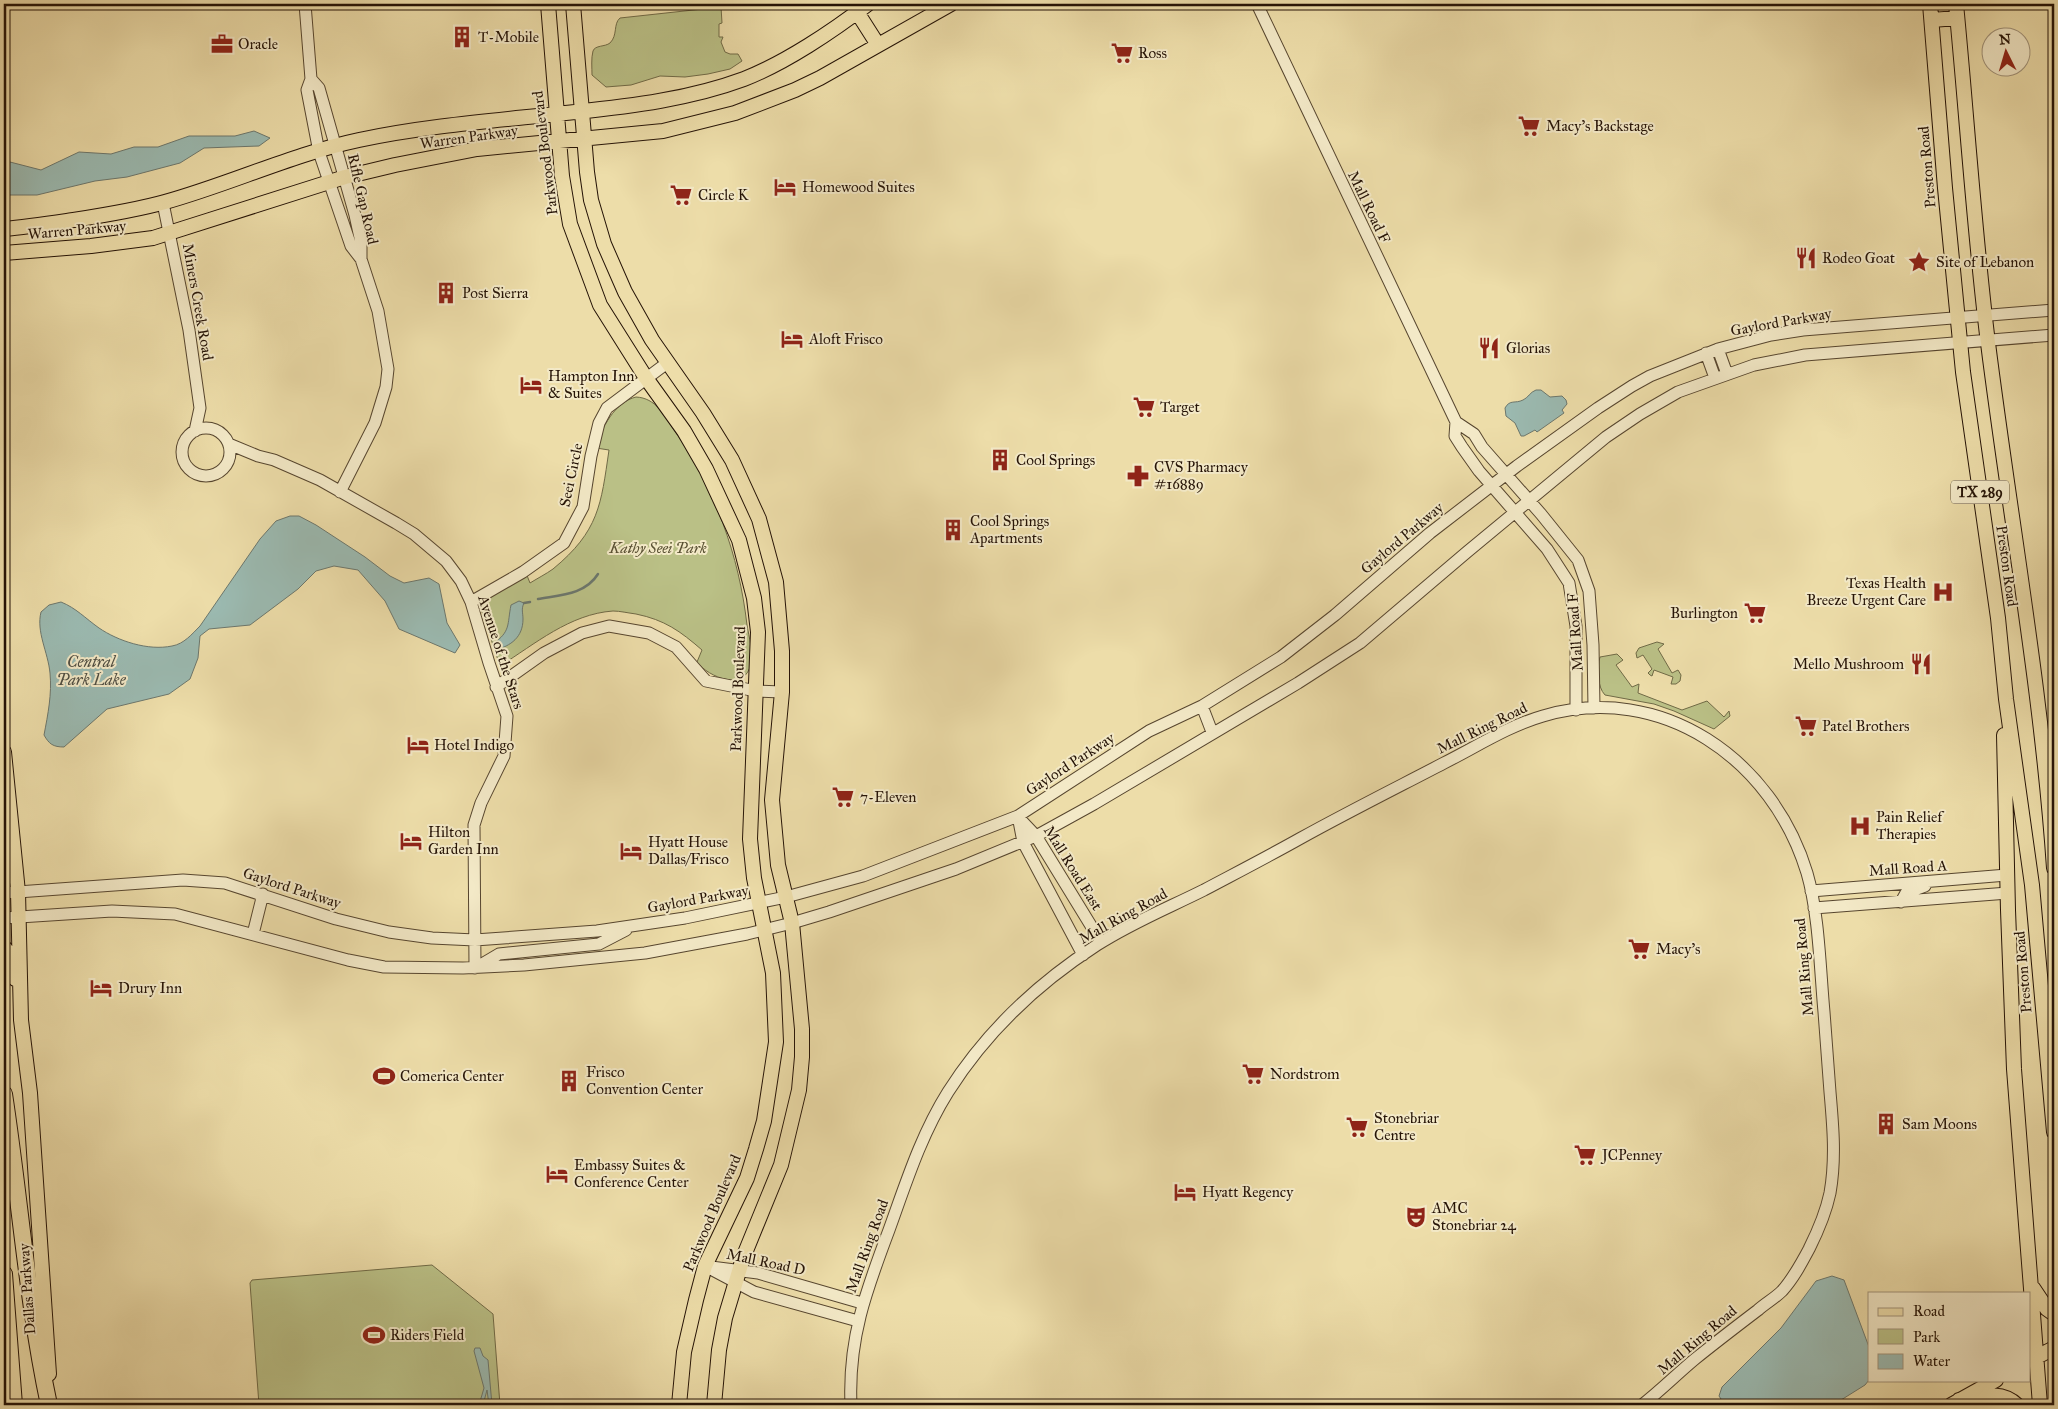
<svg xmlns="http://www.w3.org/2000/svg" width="2058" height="1409" font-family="'IM FELL Great Primer',serif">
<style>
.green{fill:#bac086;stroke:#706a46}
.water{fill:#9bbab1;stroke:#6c776d}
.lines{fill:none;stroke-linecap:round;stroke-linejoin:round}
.stream{stroke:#6c776d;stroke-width:2.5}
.minor-casing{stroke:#57462f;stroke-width:13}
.major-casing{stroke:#251306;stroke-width:16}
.highway-casing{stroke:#251306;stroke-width:18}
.minor{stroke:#f3e9c7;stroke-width:11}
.major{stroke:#eddda9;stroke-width:14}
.highway{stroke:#eddda9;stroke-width:16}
.labels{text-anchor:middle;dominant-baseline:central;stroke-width:4;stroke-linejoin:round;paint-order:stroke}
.shield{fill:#f3e9c7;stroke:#635340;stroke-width:1}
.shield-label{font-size:14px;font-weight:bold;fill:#251306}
.poi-label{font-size:15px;fill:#251306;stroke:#f3e9c7;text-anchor:start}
.street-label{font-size:15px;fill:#251306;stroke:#f3e9c7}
.park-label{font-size:15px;font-style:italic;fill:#595033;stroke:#f3e9c7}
.water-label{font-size:16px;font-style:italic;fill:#4e4d42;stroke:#f3e9c7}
</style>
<rect width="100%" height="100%" fill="#eddda9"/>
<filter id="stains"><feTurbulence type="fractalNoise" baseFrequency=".004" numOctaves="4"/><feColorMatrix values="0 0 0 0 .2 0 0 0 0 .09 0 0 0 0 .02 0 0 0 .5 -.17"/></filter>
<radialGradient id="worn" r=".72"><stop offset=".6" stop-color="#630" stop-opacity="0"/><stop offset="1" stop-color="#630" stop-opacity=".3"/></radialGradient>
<path class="green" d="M721,7l1,16 -3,1v13h4l-2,5 4,10 5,2h8l4,7 -12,8 -22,5 -23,3 -25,-1 -29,9 -25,2 -14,-12c0,-7 -1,-17 1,-24 2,-6 12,-4 17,-8 8,-8 3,-19 10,-25z
M636,397c20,1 28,18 38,33 41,59 65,125 73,195 2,12 6,26 4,38 -5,30 -43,14 -54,-1l5,-12c-22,-19 -37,-30 -66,-36 -8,-1 -16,-3 -23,-3 -43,3 -78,33 -113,55l-19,-57 1,-6 44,-30 4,10c8,-5 16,-9 23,-14 46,-38 48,-64 56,-119l-13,-2c5,-20 19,-46 40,-51z
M1657,642l7,2 -6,5 14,24 6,-3 3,5 -1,6 -4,3h-5l2,-7 -19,-7 -2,6 -2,-1 -2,-2 4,-4 -9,-14 -6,3 -1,-5 3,-5z
M1617,654l6,6 -7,5 16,22 7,-3 -1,9 44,17 25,-9 17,16 5,-6 1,5 -16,13 -40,-18 -20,-7 -49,-9c-8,-8 -8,-28 -5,-38z
M432,1265l61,49 7,91h-241l-9,-122 2,-3z"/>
<path class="water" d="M254,131l16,7 -11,8 -55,2 -24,15 -53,14 -32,4 -58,14h-33v-33h6l31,8 38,-18 32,2 23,-7h24l31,-11h46z
M1536,390h5l9,7 12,-1 4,4 1,4 -5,6 2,3 -27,19 -2,-2 -11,6h-3l-6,-13 -9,-7 -1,-8c5,-9 10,-4 18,-8 5,-2 7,-8 13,-10z
M290,516h9l17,9 49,32 25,19 14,7 25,-5 10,6 8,39 13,22 -5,8 -56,-24 -14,-28 -27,-31 -24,-4 -18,5 -18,18 -48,36 -41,4 -9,7 -2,22 -8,21 -21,15 -62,15 -43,38c-11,0 -15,-3 -20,-12 4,-21 8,-41 6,-62 -2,-21 -14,-41 -9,-61l8,-7 12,-3c15,6 24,16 38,26 19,13 49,23 73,18 12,-2 20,-12 28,-20l60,-87 16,-18z
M519,601l5,2c-3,6 -1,10 -1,16 0,18 -12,27 -28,31l-2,-6c18,-13 14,-19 18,-39z
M1832,1276l12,4 25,67v33l-4,5 -32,20h-108l-6,-9 3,-9 59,-59 35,-47z
M475,1348h5l3,8 5,4 4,45h-3l-2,-15 -4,15h-4l5,-17 -10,-37z"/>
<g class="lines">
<path class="stream" d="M538,599c21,-4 47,-4 60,-25
M524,603l6,-1"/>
<g class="minor-casing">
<path id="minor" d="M305,4l6,75 -4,11 12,62 32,94 10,13
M1257,4l199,418 18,12 8,13 59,67 37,46 11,31 4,54 1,63
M311,79l8,9 36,127 6,27v17l17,52 10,58 -2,18 -11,36 -35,69
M163,203l26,127 11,78 -5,23
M1718,349l9,25
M1706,353l9,25
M1456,422l-1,14 7,11 17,24 68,78 22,34 7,43v84
M182 452a24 24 0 1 1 48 0a24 24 0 1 1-48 0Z
M229,444l29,12 16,4 46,20 76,43 18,11 32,27 15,20 10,21 18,61 18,53 -3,40 -23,47 -7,22 1,143
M471,602l52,-30 41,-29 19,-36 8,-51 8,-33 8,-15 60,-45
M496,687l48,-34 38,-20 27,-7 40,7 27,14 30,34 50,10 26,1
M1202,706l10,26
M1018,816l5,26 60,113
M1019,818l17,18 65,106
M1811,891l196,-16
M4,893l179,-13 42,3 111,36 53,13 43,6 43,2 122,-9 88,-13 101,-21 77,-21 155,-60 131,-85 53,-25 79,-49 54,-42 95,-82 87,-67 81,-58 34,-22 18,-10 68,-27 53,-14 32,-5 251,-20
M1901,902l5,-9 19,-7
M1814,908l194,-15
M4,918l108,-7 63,3 173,46 36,7 79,1 61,-3 121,-12 102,-19 45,-11 37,-11 127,-43 80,-33 58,-32 204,-121 62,-40 107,-91 139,-115 34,-23 38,-22 76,-27 51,-10 249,-20
M253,934l10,-40
M477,967l22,-13 100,-10 27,-14
M705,1266l49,26 104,29
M711,1267l47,6 104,30
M851,1405c-3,-66 15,-114 38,-175 17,-47 32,-95 59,-138 38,-60 90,-109 149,-147 34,-22 71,-37 107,-55 32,-17 65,-34 97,-52 47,-26 95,-50 143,-75 32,-16 64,-37 99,-47 119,-35 230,44 264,157 12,41 13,96 17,139 2,27 4,54 6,80 3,34 6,67 0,101 -4,19 -12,38 -21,56 -8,15 -16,30 -27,42 -7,7 -16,12 -24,19 -21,16 -42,32 -63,49 -18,15 -35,32 -53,46"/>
</g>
<g class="major-casing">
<path id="major" d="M548,4l14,172 8,48 30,81 46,73 38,53 22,38 33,71 15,58 4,34 -8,207 4,39 19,95 3,69 -12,79 -8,28 -9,29 -42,88 -9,34 -12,52 -5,53
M573,4l14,168 4,28 13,44 21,48 27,48 51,73 29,47 27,59 17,63 6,69v41l-10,108 6,65 14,58 10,106v28l-3,33 -18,75 -38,93 -18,60 -6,32 -5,55
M1930,4l15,184 18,184 35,246 8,81 26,186 22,247
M1956,4c11,113 18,226 32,339 22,175 54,349 66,525
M857,12l21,33
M1932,20l25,-2
M4,229c21,-2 42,-5 63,-8 32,-5 66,-10 98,-19 65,-18 128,-48 194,-62 71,-15 144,-20 216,-28 57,-6 115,-13 169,-33 41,-16 89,-48 124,-75
M4,253l87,-7 62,-8 192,-61 50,-12 82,-16 186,-18 72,-18 60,-23 25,-12 131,-74
M2004,735l4,175 6,159 26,336
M4,752l14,140 3,128 9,73 19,281
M4,947l3,4 8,28
M2033,1288l14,21 7,5
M2031,1360l23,-12
M1959,1400c20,-3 42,-11 58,5
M1951,1405l45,-25"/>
</g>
<g class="highway-casing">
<path id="highway" d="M4,1094c16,104 23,208 45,311
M4,1274l10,131"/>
</g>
<use href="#minor" class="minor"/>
<use href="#major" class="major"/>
<use href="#highway" class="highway"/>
</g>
<defs>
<g id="building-bare" transform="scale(1.725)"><path d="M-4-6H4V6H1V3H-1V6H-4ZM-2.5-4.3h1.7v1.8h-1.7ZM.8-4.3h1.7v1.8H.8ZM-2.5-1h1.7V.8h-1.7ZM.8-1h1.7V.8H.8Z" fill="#8f2418" stroke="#f3e9c7" stroke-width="2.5" paint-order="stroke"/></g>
<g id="office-bare" transform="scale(1.725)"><path d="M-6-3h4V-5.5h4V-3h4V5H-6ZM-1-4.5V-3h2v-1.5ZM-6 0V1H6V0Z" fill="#8f2418" stroke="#f3e9c7" stroke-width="2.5" paint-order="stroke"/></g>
<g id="supermarket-bare" transform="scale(1.725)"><path d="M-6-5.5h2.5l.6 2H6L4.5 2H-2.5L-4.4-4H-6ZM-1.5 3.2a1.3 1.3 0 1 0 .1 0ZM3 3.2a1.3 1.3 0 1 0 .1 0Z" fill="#8f2418" stroke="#f3e9c7" stroke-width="2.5" paint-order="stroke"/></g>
<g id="hotel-bare" transform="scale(1.725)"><path d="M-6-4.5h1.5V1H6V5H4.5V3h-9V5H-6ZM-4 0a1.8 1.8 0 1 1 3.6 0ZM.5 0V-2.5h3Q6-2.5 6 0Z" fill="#8f2418" stroke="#f3e9c7" stroke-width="2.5" paint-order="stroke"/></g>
<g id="restaurant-bare" transform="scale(1.725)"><path d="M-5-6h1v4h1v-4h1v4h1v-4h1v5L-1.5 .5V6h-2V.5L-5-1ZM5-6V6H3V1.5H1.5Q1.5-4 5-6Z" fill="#8f2418" stroke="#f3e9c7" stroke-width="2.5" paint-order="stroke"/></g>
<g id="sight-bare" transform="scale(1.725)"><path d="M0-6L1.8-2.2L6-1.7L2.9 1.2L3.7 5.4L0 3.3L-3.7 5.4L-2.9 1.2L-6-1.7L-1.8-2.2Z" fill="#8f2418" stroke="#f3e9c7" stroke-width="2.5" paint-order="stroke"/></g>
<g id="pharmacy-bare" transform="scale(1.725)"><path d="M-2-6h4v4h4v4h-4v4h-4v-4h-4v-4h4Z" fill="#8f2418" stroke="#f3e9c7" stroke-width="2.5" paint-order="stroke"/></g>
<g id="hospital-bare" transform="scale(1.725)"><path d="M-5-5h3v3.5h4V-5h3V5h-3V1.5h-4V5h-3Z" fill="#8f2418" stroke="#f3e9c7" stroke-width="2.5" paint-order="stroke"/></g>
<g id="stadium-bare" transform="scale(1.725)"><path d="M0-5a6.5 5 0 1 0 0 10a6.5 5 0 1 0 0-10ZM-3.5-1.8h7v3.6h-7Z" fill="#8f2418" stroke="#f3e9c7" stroke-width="2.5" paint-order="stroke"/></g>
<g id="theatre-bare" transform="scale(1.725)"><path d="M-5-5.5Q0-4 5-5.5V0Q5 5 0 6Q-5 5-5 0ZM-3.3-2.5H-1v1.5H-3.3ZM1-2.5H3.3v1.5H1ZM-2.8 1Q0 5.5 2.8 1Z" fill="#8f2418" stroke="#f3e9c7" stroke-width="2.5" paint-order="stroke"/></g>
</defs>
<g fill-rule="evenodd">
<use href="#building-bare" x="462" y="37"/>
<use href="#office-bare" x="222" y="44"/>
<use href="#supermarket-bare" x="1122" y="53"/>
<use href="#supermarket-bare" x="1529" y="126"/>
<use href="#hotel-bare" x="785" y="187"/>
<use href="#supermarket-bare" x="681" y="195"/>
<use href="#restaurant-bare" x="1806" y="258"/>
<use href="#sight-bare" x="1919" y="262"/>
<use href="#building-bare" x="446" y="293"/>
<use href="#hotel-bare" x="792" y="339"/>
<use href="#restaurant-bare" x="1489" y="348"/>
<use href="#hotel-bare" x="531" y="385"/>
<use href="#supermarket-bare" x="1144" y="407"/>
<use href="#building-bare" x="1000" y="460"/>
<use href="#pharmacy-bare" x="1138" y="476"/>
<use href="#building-bare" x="953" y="530"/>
<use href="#hospital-bare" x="1943" y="592"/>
<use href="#supermarket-bare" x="1755" y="613"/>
<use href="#restaurant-bare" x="1921" y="664"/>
<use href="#supermarket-bare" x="1806" y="726"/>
<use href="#hotel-bare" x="418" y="745"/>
<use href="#supermarket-bare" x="843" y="797"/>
<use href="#hospital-bare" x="1860" y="826"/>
<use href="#hotel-bare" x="411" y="841"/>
<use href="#hotel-bare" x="631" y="851"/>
<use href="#supermarket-bare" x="1639" y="949"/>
<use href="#hotel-bare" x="101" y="988"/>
<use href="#supermarket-bare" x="1253" y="1074"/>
<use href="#stadium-bare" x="384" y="1076"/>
<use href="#building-bare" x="569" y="1081"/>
<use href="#building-bare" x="1886" y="1124"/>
<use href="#supermarket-bare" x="1357" y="1127"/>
<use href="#supermarket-bare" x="1585" y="1155"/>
<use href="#hotel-bare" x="557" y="1174"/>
<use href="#hotel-bare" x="1185" y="1192"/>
<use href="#theatre-bare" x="1416" y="1217"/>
<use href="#stadium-bare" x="374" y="1335"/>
</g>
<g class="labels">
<rect class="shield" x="1951" y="480.5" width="58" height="23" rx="4"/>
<g class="shield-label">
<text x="1980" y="492">TX 289</text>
</g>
<g class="poi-label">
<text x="478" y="37">T-Mobile</text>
<text x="238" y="44">Oracle</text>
<text x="1138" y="53">Ross</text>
<text x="1546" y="126">Macy's Backstage</text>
<text x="802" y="187">Homewood Suites</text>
<text x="698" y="195">Circle K</text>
<text x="1822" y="258">Rodeo Goat</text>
<text x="1936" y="262">Site of Lebanon</text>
<text x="462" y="293">Post Sierra</text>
<text x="809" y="339">Aloft Frisco</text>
<text x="1506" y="348">Glorias</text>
<text x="548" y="376">Hampton Inn<tspan x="548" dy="17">&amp; Suites</tspan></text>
<text x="1160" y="407">Target</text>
<text x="1016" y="460">Cool Springs</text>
<text x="1154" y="467">CVS Pharmacy<tspan x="1154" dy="17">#16889</tspan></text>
<text x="970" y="521">Cool Springs<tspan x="970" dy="17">Apartments</tspan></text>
<text x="1926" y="583" text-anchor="end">Texas Health<tspan x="1926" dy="17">Breeze Urgent Care</tspan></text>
<text x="1738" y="613" text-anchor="end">Burlington</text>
<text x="1904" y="664" text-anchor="end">Mello Mushroom</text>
<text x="1822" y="726">Patel Brothers</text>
<text x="434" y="745">Hotel Indigo</text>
<text x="860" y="797">7-Eleven</text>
<text x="1876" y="817">Pain Relief<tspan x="1876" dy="17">Therapies</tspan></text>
<text x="428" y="832">Hilton<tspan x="428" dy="17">Garden Inn</tspan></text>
<text x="648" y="842">Hyatt House<tspan x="648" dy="17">Dallas/Frisco</tspan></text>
<text x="1656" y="949">Macy's</text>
<text x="118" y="988">Drury Inn</text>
<text x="586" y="1072">Frisco<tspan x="586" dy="17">Convention Center</tspan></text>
<text x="1270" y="1074">Nordstrom</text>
<text x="400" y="1076">Comerica Center</text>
<text x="1374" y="1118">Stonebriar<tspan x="1374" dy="17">Centre</tspan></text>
<text x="1902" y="1124">Sam Moons</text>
<text x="1602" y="1155">JCPenney</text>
<text x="574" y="1165">Embassy Suites &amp;<tspan x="574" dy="17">Conference Center</tspan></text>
<text x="1202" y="1192">Hyatt Regency</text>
<text x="1432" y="1208">AMC<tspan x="1432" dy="17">Stonebriar 24</tspan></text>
<text x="390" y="1335">Riders Field</text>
</g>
<g class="street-label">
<text transform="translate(469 137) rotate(-8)">Warren Parkway</text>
<text transform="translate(545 153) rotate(-97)">Parkwood Boulevard</text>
<text transform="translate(1927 167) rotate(-95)">Preston Road</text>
<text transform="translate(363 199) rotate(77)">Rifle Gap Road</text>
<text transform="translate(1369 207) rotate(64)">Mall Road F</text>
<text transform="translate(77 230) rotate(-5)">Warren Parkway</text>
<text transform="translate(198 302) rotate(80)">Miners Creek Road</text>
<text transform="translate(1781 322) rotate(-10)">Gaylord Parkway</text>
<text transform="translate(571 475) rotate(-78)">Seei Circle</text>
<text transform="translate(1402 538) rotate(-40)">Gaylord Parkway</text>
<text transform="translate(2007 566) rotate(82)">Preston Road</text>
<text transform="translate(1575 632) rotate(-94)">Mall Road F</text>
<text transform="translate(501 652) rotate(72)">Avenue of the Stars</text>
<text transform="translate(738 689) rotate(-88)">Parkwood Boulevard</text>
<text transform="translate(1482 728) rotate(-26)">Mall Ring Road</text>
<text transform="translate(1070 764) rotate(-33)">Gaylord Parkway</text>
<text transform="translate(1073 868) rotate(58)">Mall Road East</text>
<text transform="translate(1908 868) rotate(-4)">Mall Road A</text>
<text transform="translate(292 888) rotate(18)">Gaylord Parkway</text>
<text transform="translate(698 899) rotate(-10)">Gaylord Parkway</text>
<text transform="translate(1123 916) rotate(-29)">Mall Ring Road</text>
<text transform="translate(1804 967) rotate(-95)">Mall Ring Road</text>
<text transform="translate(2023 972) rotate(-95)">Preston Road</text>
<text transform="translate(712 1213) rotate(-67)">Parkwood Boulevard</text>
<text transform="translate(867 1246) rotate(-70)">Mall Ring Road</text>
<text transform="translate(766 1262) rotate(12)">Mall Road D</text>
<text transform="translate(27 1289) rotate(-94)">Dallas Parkway</text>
<text transform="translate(1697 1340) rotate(-40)">Mall Ring Road</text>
</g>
<g class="park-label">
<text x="658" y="548">Kathy Seei Park</text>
</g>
<g class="water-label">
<text x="91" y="661">Central<tspan x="91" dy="18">Park Lake</tspan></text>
</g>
</g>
<rect width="2058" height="1409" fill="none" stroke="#eddda9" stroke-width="20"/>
<rect x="5" y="5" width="2048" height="1399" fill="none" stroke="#251306" stroke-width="2.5"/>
<rect x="10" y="10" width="2038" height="1389" fill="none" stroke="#251306"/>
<rect x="1868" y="1292" width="162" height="90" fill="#f3e9c7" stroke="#a1937a"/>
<rect x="1878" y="1308" width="25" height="8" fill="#eddda9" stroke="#a1937a"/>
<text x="1913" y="1316" font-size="15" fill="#251306">Road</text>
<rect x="1878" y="1329" width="25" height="15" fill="#bac086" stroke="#a1937a"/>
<text x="1913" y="1342" font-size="15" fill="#251306">Park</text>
<rect x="1878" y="1354" width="25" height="15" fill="#9bbab1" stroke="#a1937a"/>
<text x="1913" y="1366" font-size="15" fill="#251306">Water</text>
<g transform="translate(2006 52) rotate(355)"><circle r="24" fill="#f3e9c7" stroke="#a1937a"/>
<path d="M0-4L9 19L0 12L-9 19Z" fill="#8f2418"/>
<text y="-8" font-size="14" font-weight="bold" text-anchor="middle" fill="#251306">N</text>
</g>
<rect width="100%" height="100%" filter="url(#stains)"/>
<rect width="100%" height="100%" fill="url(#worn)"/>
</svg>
